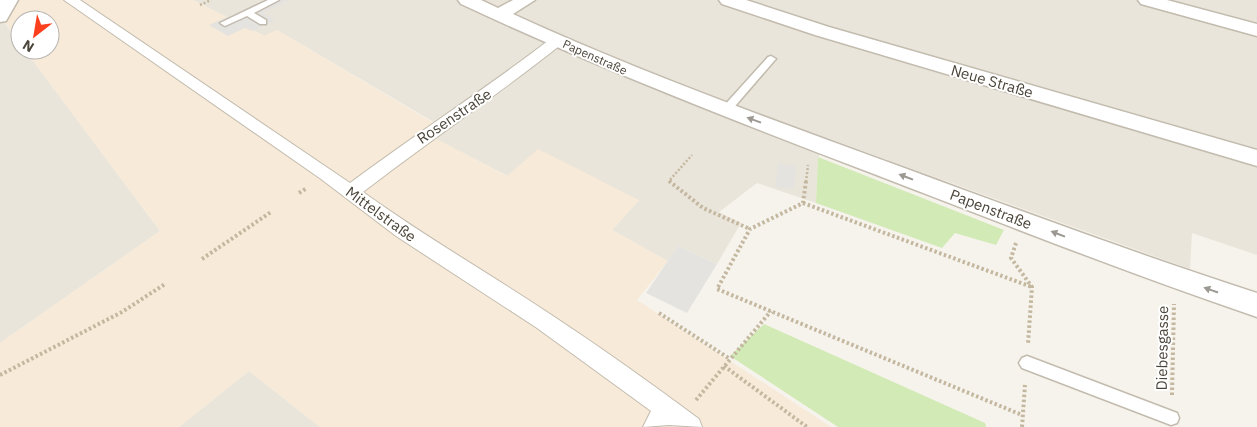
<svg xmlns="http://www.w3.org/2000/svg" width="1257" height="427" font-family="'IBM Plex Sans',sans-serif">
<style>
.residential{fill:#eae5da}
.commercial{fill:#f7ead8}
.green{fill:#d2eab5}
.parking{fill:#e5e3e0}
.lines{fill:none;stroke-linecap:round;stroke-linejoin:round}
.service-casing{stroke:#c2bbae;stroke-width:3}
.pedestrian-casing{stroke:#c2bbae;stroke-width:2}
.minor-casing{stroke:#c2bbae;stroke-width:3}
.path-far1{stroke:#c4b79f;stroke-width:2.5;stroke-dasharray:2 2;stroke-linecap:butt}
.path{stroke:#c4b79f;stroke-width:4;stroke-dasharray:2.5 2.5;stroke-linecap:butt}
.service{fill:#fff;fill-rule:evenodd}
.pedestrian{fill:#fff;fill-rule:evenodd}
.minor{fill:#fff;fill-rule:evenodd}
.oneway{fill:#9c9892}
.labels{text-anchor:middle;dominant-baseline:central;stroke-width:4;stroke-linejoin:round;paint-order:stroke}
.far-street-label{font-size:12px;fill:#4b4439;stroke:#fff}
.street-label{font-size:15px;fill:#4b4439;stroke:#fff}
</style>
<rect width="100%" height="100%" fill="#f6f3ec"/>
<path class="residential" d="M193,0h1064v255l-65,-22 -2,36 -363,-131 -9,20 -2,45 -59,-20 -38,29 22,11 -24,41 -39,-18 -10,15 -56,-31 27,-30 -131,-24 -84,-43 13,-9 -160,-94 -13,6z
M0,17l20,26v7h5l135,181 -160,112z
M249,371l71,56h-141z"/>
<path class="commercial" d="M0,0h193l71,36 13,-6 160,95 -12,8 82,43 31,-27 101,51 -27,30 56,31 -31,39 194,127h-511l-71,-56 -70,56h-179v-84l160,-112 -135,-181h25v-30h-30v23l-16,-22z"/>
<path class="green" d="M818,157l186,73 -8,15 -41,-12 -13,15 -126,-45z
M764,324l221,99 1,4h-148l-108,-71z"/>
<path class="parking" d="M265,0h25l-27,13 12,7 -23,11 -7,-3 -17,8 -19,-11z
M778,163l18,3 -2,23 -19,-2z
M678,246l39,18 -30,49 -41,-20z"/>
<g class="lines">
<g class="service-casing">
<path id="service" d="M268,0h11l-25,13 12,7v4h-6l-13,-8 -22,10 -5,-3z
M771,56l5,3 -2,2 -44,51h-8l-1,-2 1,-2 46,-51z
M1027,356l150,57 2,5 -2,5 -6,2 -149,-57 -3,-5 3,-5z"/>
</g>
<g class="pedestrian-casing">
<path id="pedestrian" d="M64,0h16l270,183c67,-50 137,-95 203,-146h10l2,3 -2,3c-65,52 -134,98 -200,149 61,44 127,82 190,124 50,33 99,68 146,103l3,8 -33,-2 -26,2 8,-16 -114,-83 -141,-92 -75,-57z"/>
</g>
<g class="minor-casing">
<path id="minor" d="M0,0h18l-12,21 -6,1z
M458,0h23l17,8 15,-8h22l-22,14c122,56 249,102 375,148 123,45 245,91 369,131v24c-129,-44 -256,-94 -383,-143 -139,-53 -278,-107 -413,-170z
M719,0h27l83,27 428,123v16l-442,-131 -93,-31z
M1138,0h29l90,24v12l-116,-32z"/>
</g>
<path class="path-far1" d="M200,5l11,-5
M671,182l-2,-1 23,-26
M806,182l2,-17"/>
<path class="path" d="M669,181l34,27 47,21
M806,181l-3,22 -53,26 -33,60 305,126
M299,193l8,-5
M803,203l229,84
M1016,243l-5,15 21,29 -4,57
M202,259l69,-47
M659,313l71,46
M724,366l83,61
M0,375l122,-63 43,-28
M1172,395l2,-91
M696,400l75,-89
M1022,427l3,-42"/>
<use href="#service" class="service"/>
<use href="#pedestrian" class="pedestrian"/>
<use href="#minor" class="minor"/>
</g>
<defs><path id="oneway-solid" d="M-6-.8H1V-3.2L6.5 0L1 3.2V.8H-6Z" transform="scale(1.25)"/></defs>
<g class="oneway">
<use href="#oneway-solid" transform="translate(754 120) rotate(-160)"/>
<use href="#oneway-solid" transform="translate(906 177) rotate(-159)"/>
<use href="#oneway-solid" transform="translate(1058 234) rotate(-159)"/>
<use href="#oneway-solid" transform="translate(1211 290) rotate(-161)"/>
</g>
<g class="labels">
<g class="far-street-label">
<text transform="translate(595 57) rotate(24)">Papenstraße</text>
</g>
<g class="street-label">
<text transform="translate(992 81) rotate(16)">Neue Straße</text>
<text transform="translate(454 116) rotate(-34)">Rosenstraße</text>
<text transform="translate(991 209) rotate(21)">Papenstraße</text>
<text transform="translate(381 214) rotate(36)">Mittelstraße</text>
<text transform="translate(1162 348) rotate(-89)">Diebesgasse</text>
</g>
</g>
<g transform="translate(35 35) rotate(211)"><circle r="24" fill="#ffffff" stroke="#b7b4b0"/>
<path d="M0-4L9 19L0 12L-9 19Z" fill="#fc3f1d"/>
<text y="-8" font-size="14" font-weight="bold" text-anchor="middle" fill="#4b4439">N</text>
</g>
</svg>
